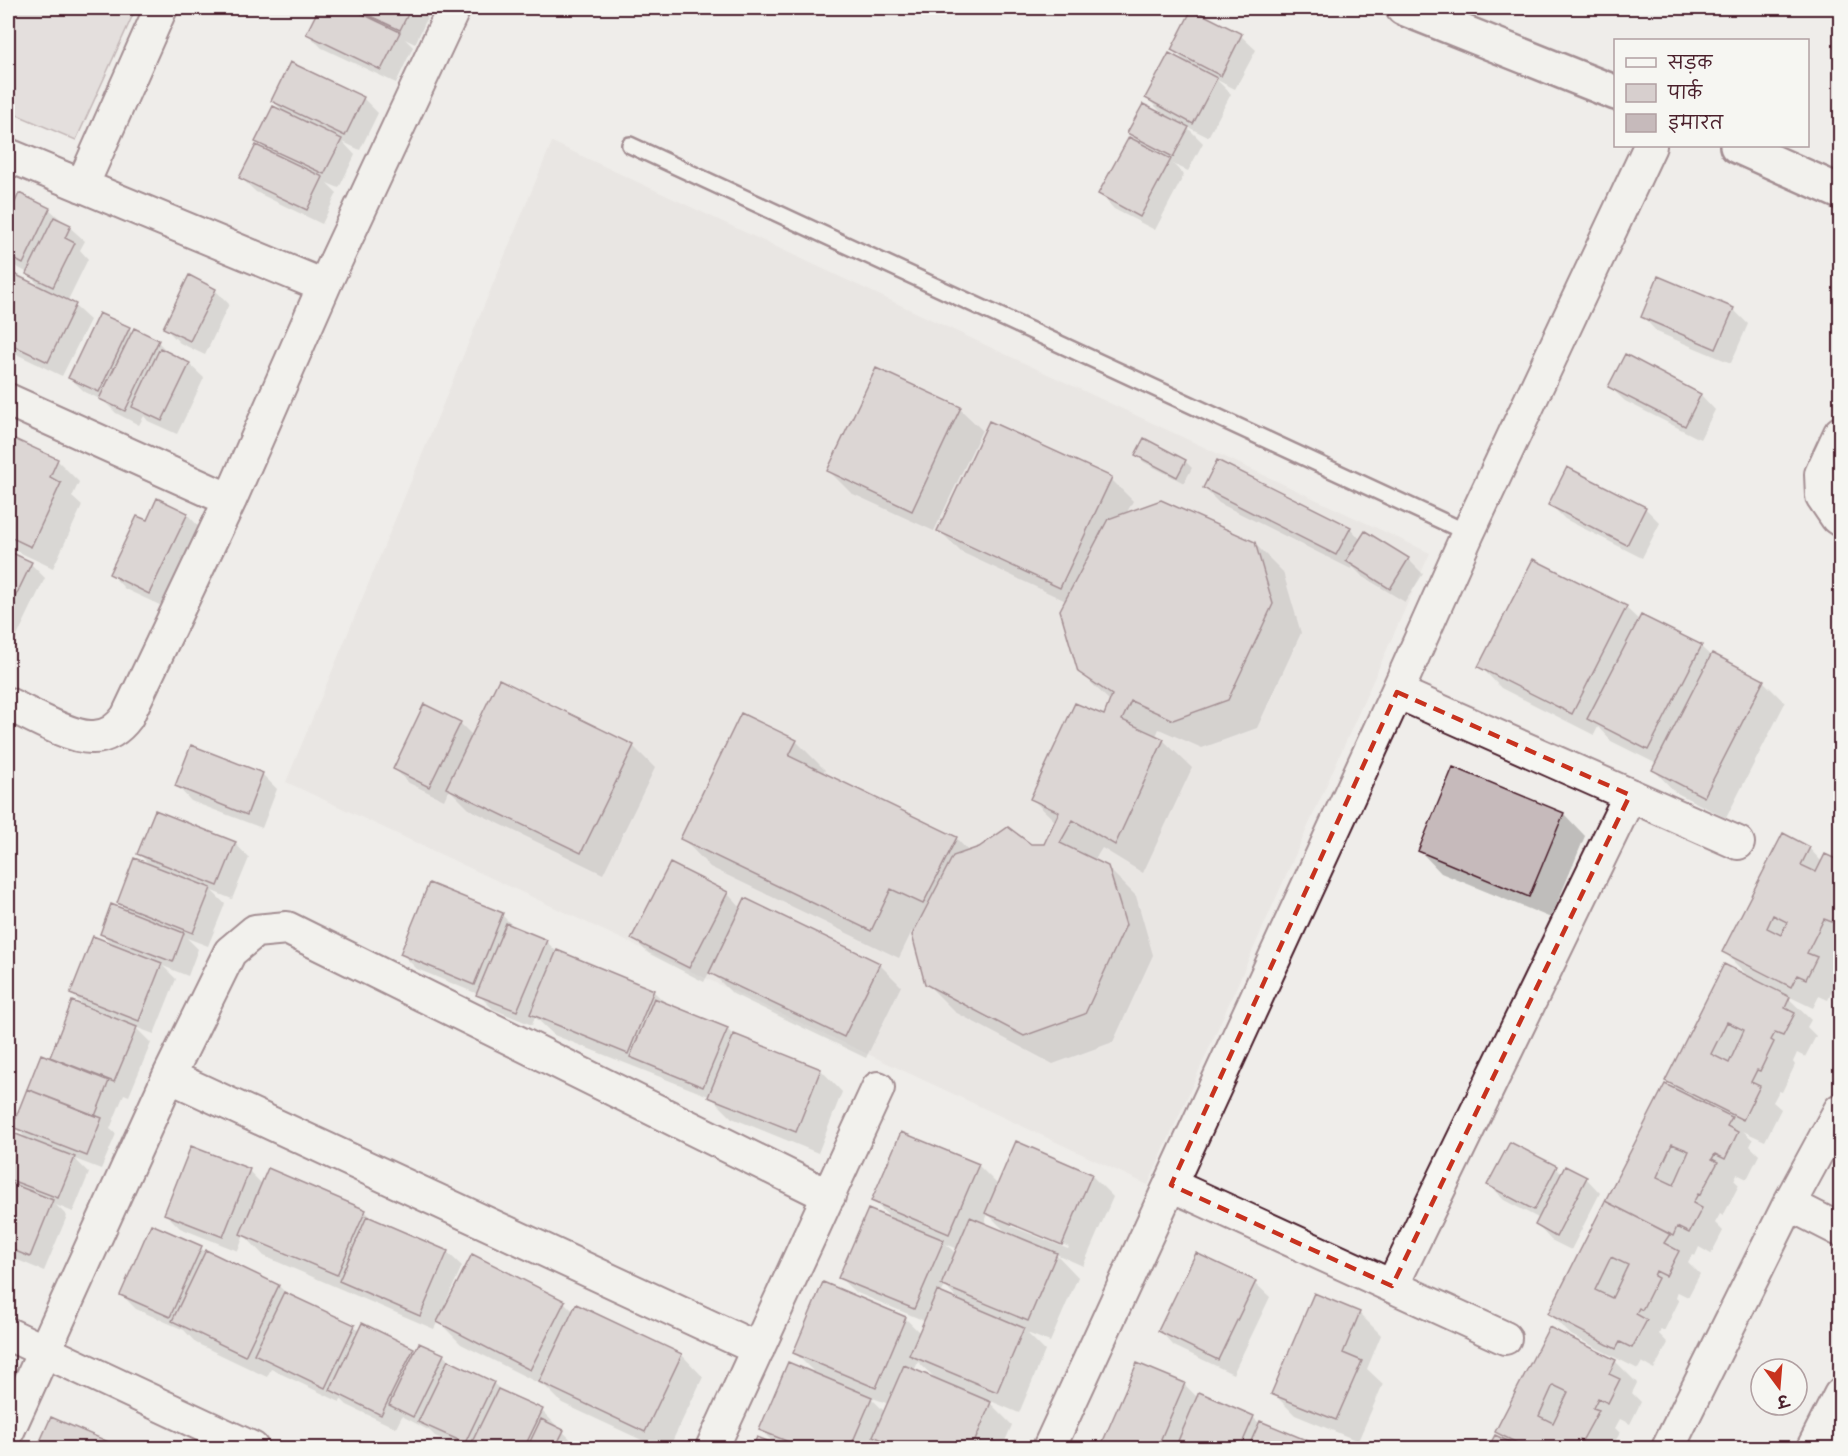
<svg xmlns="http://www.w3.org/2000/svg" width="1848" height="1456" font-family="Mali,'Playpen Sans Deva',sans-serif">
<style>
.built{fill:#e3dedc}
.green{fill:#d7cfce;stroke:#90777c;stroke-width:1.5}
.shadow{fill:#0003;fill-rule:evenodd}
.building{fill:#c6babb;stroke:#4a1f2b;stroke-width:1.5;fill-rule:evenodd}
.lines{fill:none;stroke-linecap:round;stroke-linejoin:round}
.service-casing{stroke:#4a1f2b;stroke-width:20}
.minor-casing{stroke:#4a1f2b;stroke-width:36}
.tertiary-casing{stroke:#4a1f2b;stroke-width:38}
.service{stroke:#f6f6f2;stroke-width:15}
.minor{stroke:#f6f6f2;stroke-width:32}
.tertiary{stroke:#f6f6f2;stroke-width:33}
.marked{fill:none;stroke:#c8321e;stroke-width:4.5;stroke-dasharray:12 8;stroke-linejoin:round}
</style>
<rect width="100%" height="100%" fill="#efedea"/>
<filter id="ink" filterUnits="userSpaceOnUse"><feTurbulence type="fractalNoise" baseFrequency=".0167" numOctaves="2"/><feDisplacementMap in="SourceGraphic" scale="12" xChannelSelector="R" yChannelSelector="G"/><feConvolveMatrix kernelMatrix="1 2 1 2 8 2 1 2 1" color-interpolation-filters="sRGB"/></filter>
<g filter="url(#ink)">
<path class="built" d="M552,142l878,411 -282,632 -862,-403z"/>
<path class="green" d="M8,8h128l-60,132 -68,-29z"/>
<path class="shadow" d="M320,8h112l-17,36 -10,-5 8,8 -17,36 -74,-35 -14,-14z
M1241,36l15,14 -21,39 -18,-9 14,14 -23,43 -22,-11 17,17 -15,28 -15,-7 11,11 -29,55 -41,-21 -14,-15 39,-51 -10,-10 35,-18 -17,-17 39,-35 -13,-14z
M363,98l15,15 -18,37 -17,-8 12,13 -16,33 -12,-5 10,10 -15,31 -66,-32 -15,-14 26,-27 -10,-10 28,-28 -12,-12z
M20,195l29,14 36,32 -5,9 8,9 -20,41 22,20 -28,56 -54,-26v-77l34,16 -14,-16 -20,-11v-40z
M215,290l14,14 -24,51 -25,-12 -15,-15z
M1733,309l15,15 -17,39 -74,-31 -14,-15z
M129,329l4,4 25,9 13,13 18,9 15,14 -27,56 -29,-13 -4,-5 -5,9 -23,-12 -12,-12 -19,-9 -15,-14z
M1625,356l76,39 14,15 -15,29 -75,-38 -15,-14z
M960,409l22,21 -48,101 -83,-38 -22,-22z
M8,437l49,23 22,22 -7,15 10,9 -29,62 -45,-21z
M1137,455l48,6 7,7 -8,15 -40,-21z
M1111,479l22,22 -7,13 128,29 29,29 18,61 -44,95 -55,20 -43,-19 -3,7 7,4 29,28 -49,105 -41,-25 -8,13 13,6 29,29 17,59 -40,87 -60,22 -98,-52 -29,-29 -14,-52 -13,27 -189,-91 -28,-29 114,-97 29,29 -2,4 133,64 13,14 76,-7 11,-23 -24,-23 73,-82 6,-15 -32,-31 -13,-70 -105,-49 -22,-22z
M1204,488l146,40 11,12 4,-7 43,26 15,15 -18,28 -43,-26 -10,-10 -1,3 -132,-66z
M1550,504l95,4 15,15 -18,35 -77,-39z
M187,514l14,15 -37,78 -39,-18 -14,-15 36,-52z
M8,553l23,11 14,14 -36,75h-1z
M1533,561l93,47 14,13 61,26 11,10 51,24 22,22 -59,115 -51,-26 -21,-22 3,-6 -46,-23 -13,-14 -4,8 -93,-47 -21,-22z
M460,723l13,13 160,10 22,22 -52,106 -134,-65 -20,-20 -5,11 -35,-17 -15,-15z
M192,747l71,28 14,14 -15,39 -71,-27 -14,-15z
M1454,769l110,45 21,22 -34,82 -110,-45 -21,-22z
M235,843l14,15 -17,41 -20,-8 13,13 -17,42 -21,-8 11,11 -10,27 -25,-10 13,13 -22,55 -19,-7 16,16 -22,53 -5,-2 -14,35 6,5 -15,35 -26,-10 14,14 -16,39 -17,-7 11,11 -23,55 -36,-15v-124l21,9 -15,-15 36,-67 22,-56 15,6 -15,-15 42,-48 -13,-13 28,-20 -11,-11 34,-35 -13,-13z
M1809,848l13,14 4,-6 14,7v88l-10,22 7,7 -9,20 -9,-4 -6,12 -29,-14 27,26 -4,7 9,9 -11,21 -8,-4 -4,9 2,3 -13,27 -3,-1 -6,11 8,7 -16,32 -22,-10 10,9 -3,6 9,9 -12,24 -10,-5 -3,6 5,5 -16,31 -3,-2 -5,9 8,8 -12,23 -12,-7 -4,9 -3,-1 -4,7 12,12 -12,23 -10,-5 -2,6 3,3 -15,30 -3,-2 -2,5 9,9 -14,26 -12,-7 -4,7 -67,-34 -22,-22 127,-223 -9,-9 84,-102 -27,-27z
M727,893l15,16 137,55 22,22 -35,72 -133,-64 -23,-23 -6,11 -56,-29 -15,-15z
M502,915l15,15 29,11 11,11 96,39 14,13 60,25 8,8 86,33 21,22 -24,61 -86,-35 -21,-21 -157,-62 -19,-18 -3,8 -39,-16 -15,-15 -61,-25 -15,-15z
M1840,1134v28l-9,-9z
M978,1165l21,21 92,-11 22,22 -30,69 -27,-12 22,23 -28,65 -23,-9 18,18 -26,62 -33,-14 26,26 -10,23h-114l-5,-5 -3,5h-126l4,-9 20,8 -17,-17 56,-55 -22,-22 29,-69 82,35 14,14 5,-12 -70,-29 -15,-14 53,-58 -20,-19zM988,1214l21,21 -25,-11zM1011,1222l58,25 -1,2 -57,-23zM946,1244l12,5 -2,5zM945,1286l15,16 -19,-8zM918,1362l20,19 -24,-10zM870,1397l19,7 -4,8z
M1556,1168l6,6 24,4 14,15 -29,57 -20,-10 -14,-15 3,-6 -36,-19 -15,-15z
M249,1171l14,14 102,26 10,10 72,31 15,14 -16,36 3,1 115,-1 10,10 3,-6 105,49 21,22 -34,71h-10l-97,-45 -16,-16 -85,-43 -23,-23 -4,8 -170,-73 -20,-21 -6,16 -58,-23 -14,-14z
M201,1248l5,5 73,33 9,9 66,31 6,6 53,17 3,3 27,3 8,8 42,20 10,9 39,19 14,14 -1,3 8,4 15,14 -1,2h-115l-27,-12 -5,-5 -28,-15 -6,12 -49,-23 -6,-6 -1,3 -69,-33 -4,8 -71,-34 -12,-13 -48,-21 -15,-15z
M1255,1283l15,14 -37,77 -59,-28 -14,-15z
M1315,1295l45,19 21,21 -14,34 16,15 -25,57 -63,-26 -22,-22z
M1550,1329l65,32 22,22 -5,10 9,9 -11,22 -10,-5 -5,9 5,5 -9,15h-122l6,-11 11,4 -9,-9z
M1137,1365l47,19 14,14 55,19 7,7 52,20 4,4h-215z
M52,1419l56,25 5,4h-75z"/>
<path class="building" d="M319,8h31l50,24 -19,38 -75,-36z
M353,8h58l-11,22z
M1192,9l50,25 -21,42 -50,-26z
M1169,53l48,25 -24,46 -48,-26z
M290,62l74,35 -19,39 -74,-35z
M1143,104l46,23 -16,30 -46,-24z
M273,106l69,33 -18,35 -69,-32z
M1129,137l42,22 -31,58 -42,-23z
M256,145l67,32 -16,33 -68,-32z
M19,193l31,15 -27,56 -15,-8v-38z
M54,217l17,8 -6,13 10,5 -22,44 -27,-13z
M8,271l68,33 -28,58 -40,-19z
M189,275l27,14 -26,52 -27,-13z
M1658,276l76,32 -18,41 -75,-32z
M99,313l31,14 -31,65 -31,-14z
M134,328l25,12 -34,71 -26,-12z
M160,348l30,15 -28,58 -30,-14z
M1625,354l76,40 -16,32 -77,-39z
M876,368l85,39 -49,104 -85,-40z
M989,421l123,56 -52,111 -123,-57z
M8,436l50,23 -8,18 11,6 -30,64 -23,-11z
M1144,438l42,22 -9,17 -42,-22z
M1217,460l134,67 -15,28 -133,-67z
M1567,467l79,40 -19,38 -79,-40z
M157,498l31,15 -39,81 -40,-20 28,-58 10,4z
M1161,500l94,42 18,62 -45,96 -55,20 -42,-19 -9,19 42,19 -49,106 -42,-25 -13,23 48,23 18,59 -41,89 -61,22 -99,-52 -13,-49 41,-79 26,-9 29,-20 23,17h13l15,-32 -29,-13 45,-96 29,12 8,-20 -34,-23 -18,-62 48,-91z
M1365,531l44,27 -19,31 -44,-28z
M8,551l24,11 -24,50z
M1533,559l94,47 -55,108 -94,-47z
M1641,615l61,30 -54,105 -61,-31z
M1712,653l52,27 -60,117 -52,-27z
M499,679l135,66 -53,108 -135,-65z
M424,704l37,18 -32,65 -36,-18z
M741,713l56,27 -8,16 168,81 -34,67 -32,-15 -20,42 -191,-92z
M191,745l72,28 -16,42 -72,-29z
M1453,767l111,46 -35,84 -111,-46z
M155,810l81,32 -18,44 -81,-32z
M1783,833l27,14 -9,18 15,7 9,-18 15,7v28l-1,4 1,1v12l-8,16 -8,-3 -17,34 10,4 -11,22 -9,-4 -6,12 -69,-35zM1773,915l14,7 -6,13 -14,-7z
M134,858l77,30 -18,45 -76,-30z
M670,863l58,29 -39,76 -58,-29z
M429,883l74,30 -29,72 -74,-31z
M745,898l135,65 -36,74 -135,-64z
M111,904l73,29 -11,29 -73,-28z
M506,923l41,17 -30,71 -41,-16z
M93,936l69,27 -23,58 -69,-27z
M557,950l97,40 -26,64 -98,-40z
M1724,964l66,33 -5,11 10,5 -12,23 -8,-3 -4,7 3,2 -14,29 -3,-1 -6,12 9,4 -17,34 -78,-39zM1727,1022l17,8 -15,33 -18,-9z
M654,998l74,30 -25,59 -73,-30z
M72,1001l65,26 -23,55 -64,-25z
M734,1034l87,35 -25,63 -88,-35z
M41,1054l68,27 -14,35 -68,-27z
M1665,1084l67,33 -5,9 11,6 -13,27 -10,-5 -3,5 6,3 -18,33 -2,-1 -5,9 9,5 -13,25 -12,-6 -4,9 -68,-35zM1672,1144l17,7 -15,34 -17,-8z
M27,1089l75,29 -15,38 -75,-29z
M1840,1130v29l-11,-6z
M8,1131l67,26 -17,41 -50,-19z
M901,1132l78,32 -30,70 -78,-33z
M1016,1141l76,33 -30,71 -77,-32z
M1510,1142l47,24 -23,44 -47,-25z
M191,1146l59,23 -27,68 -59,-23z
M1565,1166l22,11 -31,60 -21,-12z
M268,1168l98,42 -29,65 -97,-41z
M8,1182l45,18 -23,57 -22,-9z
M1605,1201l65,33 -6,9 15,8 -13,25 -10,-5 -2,5 4,2 -16,32 -3,-2 -3,6 11,6 -15,28 -12,-6 -4,7 -68,-35zM1611,1257l17,8 -16,33 -17,-8z
M868,1209l76,31 -30,69 -76,-31z
M367,1216l81,35 -28,65 -81,-35z
M970,1217l87,36 -29,68 -87,-36z
M151,1224l51,22 -32,71 -50,-22z
M206,1250l73,35 -34,71 -73,-35z
M1196,1253l60,28 -38,79 -60,-29z
M472,1254l93,47 -35,69 -93,-48z
M823,1282l83,35 -30,71 -83,-35z
M937,1291l87,37 -27,64 -88,-37z
M284,1292l71,33 -30,63 -71,-34z
M1314,1293l46,19 -17,41 19,8 -26,59 -65,-26z
M576,1304l106,50 -37,78 -106,-50z
M362,1323l52,25 -33,67 -51,-25z
M1549,1327l67,33 -7,14 11,5 -12,24 -10,-5 -5,10 6,2 -17,31 -2,-1 -4,8h-49l-32,-16zM1553,1385l15,7 -15,31 -14,-7z
M419,1343l25,11 -31,63 -24,-12z
M448,1360l46,22 -29,61 -47,-21z
M788,1362l84,35 -22,51h-46l-45,-18z
M1137,1363l48,20 -28,65h-57z
M904,1365l87,37 -19,46h-70l-29,-12z
M498,1389l45,20 -19,39h-55z
M1199,1392l55,24 -14,32h-65z
M51,1417l58,25 -3,6h-69z
M541,1419l23,11 -9,18h-28z
M1260,1421l53,22 -2,5h-63z
M1495,1435l27,13h-34z
M757,1437l29,11h-34z"/>
<g class="lines">
<g class="service-casing">
<path id="service" d="M630,145l838,388"/>
</g>
<g class="minor-casing">
<path id="minor" d="M8,155l316,131
M82,186l79,-178
M8,400l222,100
M1840,433l-19,41 1,22 15,22 3,2
M1397,692l341,151
M8,704c21,10 61,33 83,33 15,1 28,-9 36,-20l103,-217 94,-214 130,-278
M169,1076l589,273
M1171,1185l334,153
M1789,1204l51,26
M1392,1286l238,-491
M8,1334l244,114
M8,1431l161,-355 61,-124 25,-21 32,-3 542,268
M712,1448l166,-360
M1049,1448l348,-756 71,-159 182,-387
M1668,1448l121,-244 51,-94
M1813,1448l27,-53"/>
</g>
<g class="tertiary-casing">
<path id="tertiary" d="M1403,8l213,85
M1737,146l103,46"/>
</g>
<use href="#service" class="service"/>
<use href="#minor" class="minor"/>
<use href="#tertiary" class="tertiary"/>
</g>
</g>
<path d="M0 0H1848V1456H0ZM1397,692l233,103 -238,491 -221,-101z" fill="#efedea" fill-opacity=".55" fill-rule="evenodd"/>
<path class="marked" d="M1397,692l233,103 -238,491 -221,-101z"/>
<rect width="1848" height="1456" fill="none" stroke="#f6f6f2" stroke-width="30"/>
<rect x="15" y="15" width="1818" height="1426" fill="none" stroke="#4a1f2b" stroke-width="2" filter="url(#ink)"/>
<rect x="1614" y="39" width="195" height="108" fill="#f6f6f2" stroke="#b1a0a2" stroke-width="1.5"/>
<rect x="1626" y="58" width="30" height="9" fill="#f6f6f2" stroke="#b1a0a2" stroke-width="1.5"/>
<text x="1668" y="69" font-size="18" fill="#4a1f2b">सड़क</text>
<rect x="1626" y="84" width="30" height="18" fill="#d7cfce" stroke="#b1a0a2" stroke-width="1.5"/>
<text x="1668" y="99" font-size="18" fill="#4a1f2b">पार्क</text>
<rect x="1626" y="114" width="30" height="18" fill="#c6babb" stroke="#b1a0a2" stroke-width="1.5"/>
<text x="1668" y="129" font-size="18" fill="#4a1f2b">इमारत</text>
<g transform="translate(1779 1387) rotate(164)"><circle r="28" fill="#f6f6f2" stroke="#b1a0a2" stroke-width="1.5"/>
<path d="M0-4.5L10 22L0 15L-10 22Z" fill="#c8321e"/>
<text y="-9" font-size="16" font-weight="bold" text-anchor="middle" fill="#4a1f2b">उ</text>
</g>
</svg>
